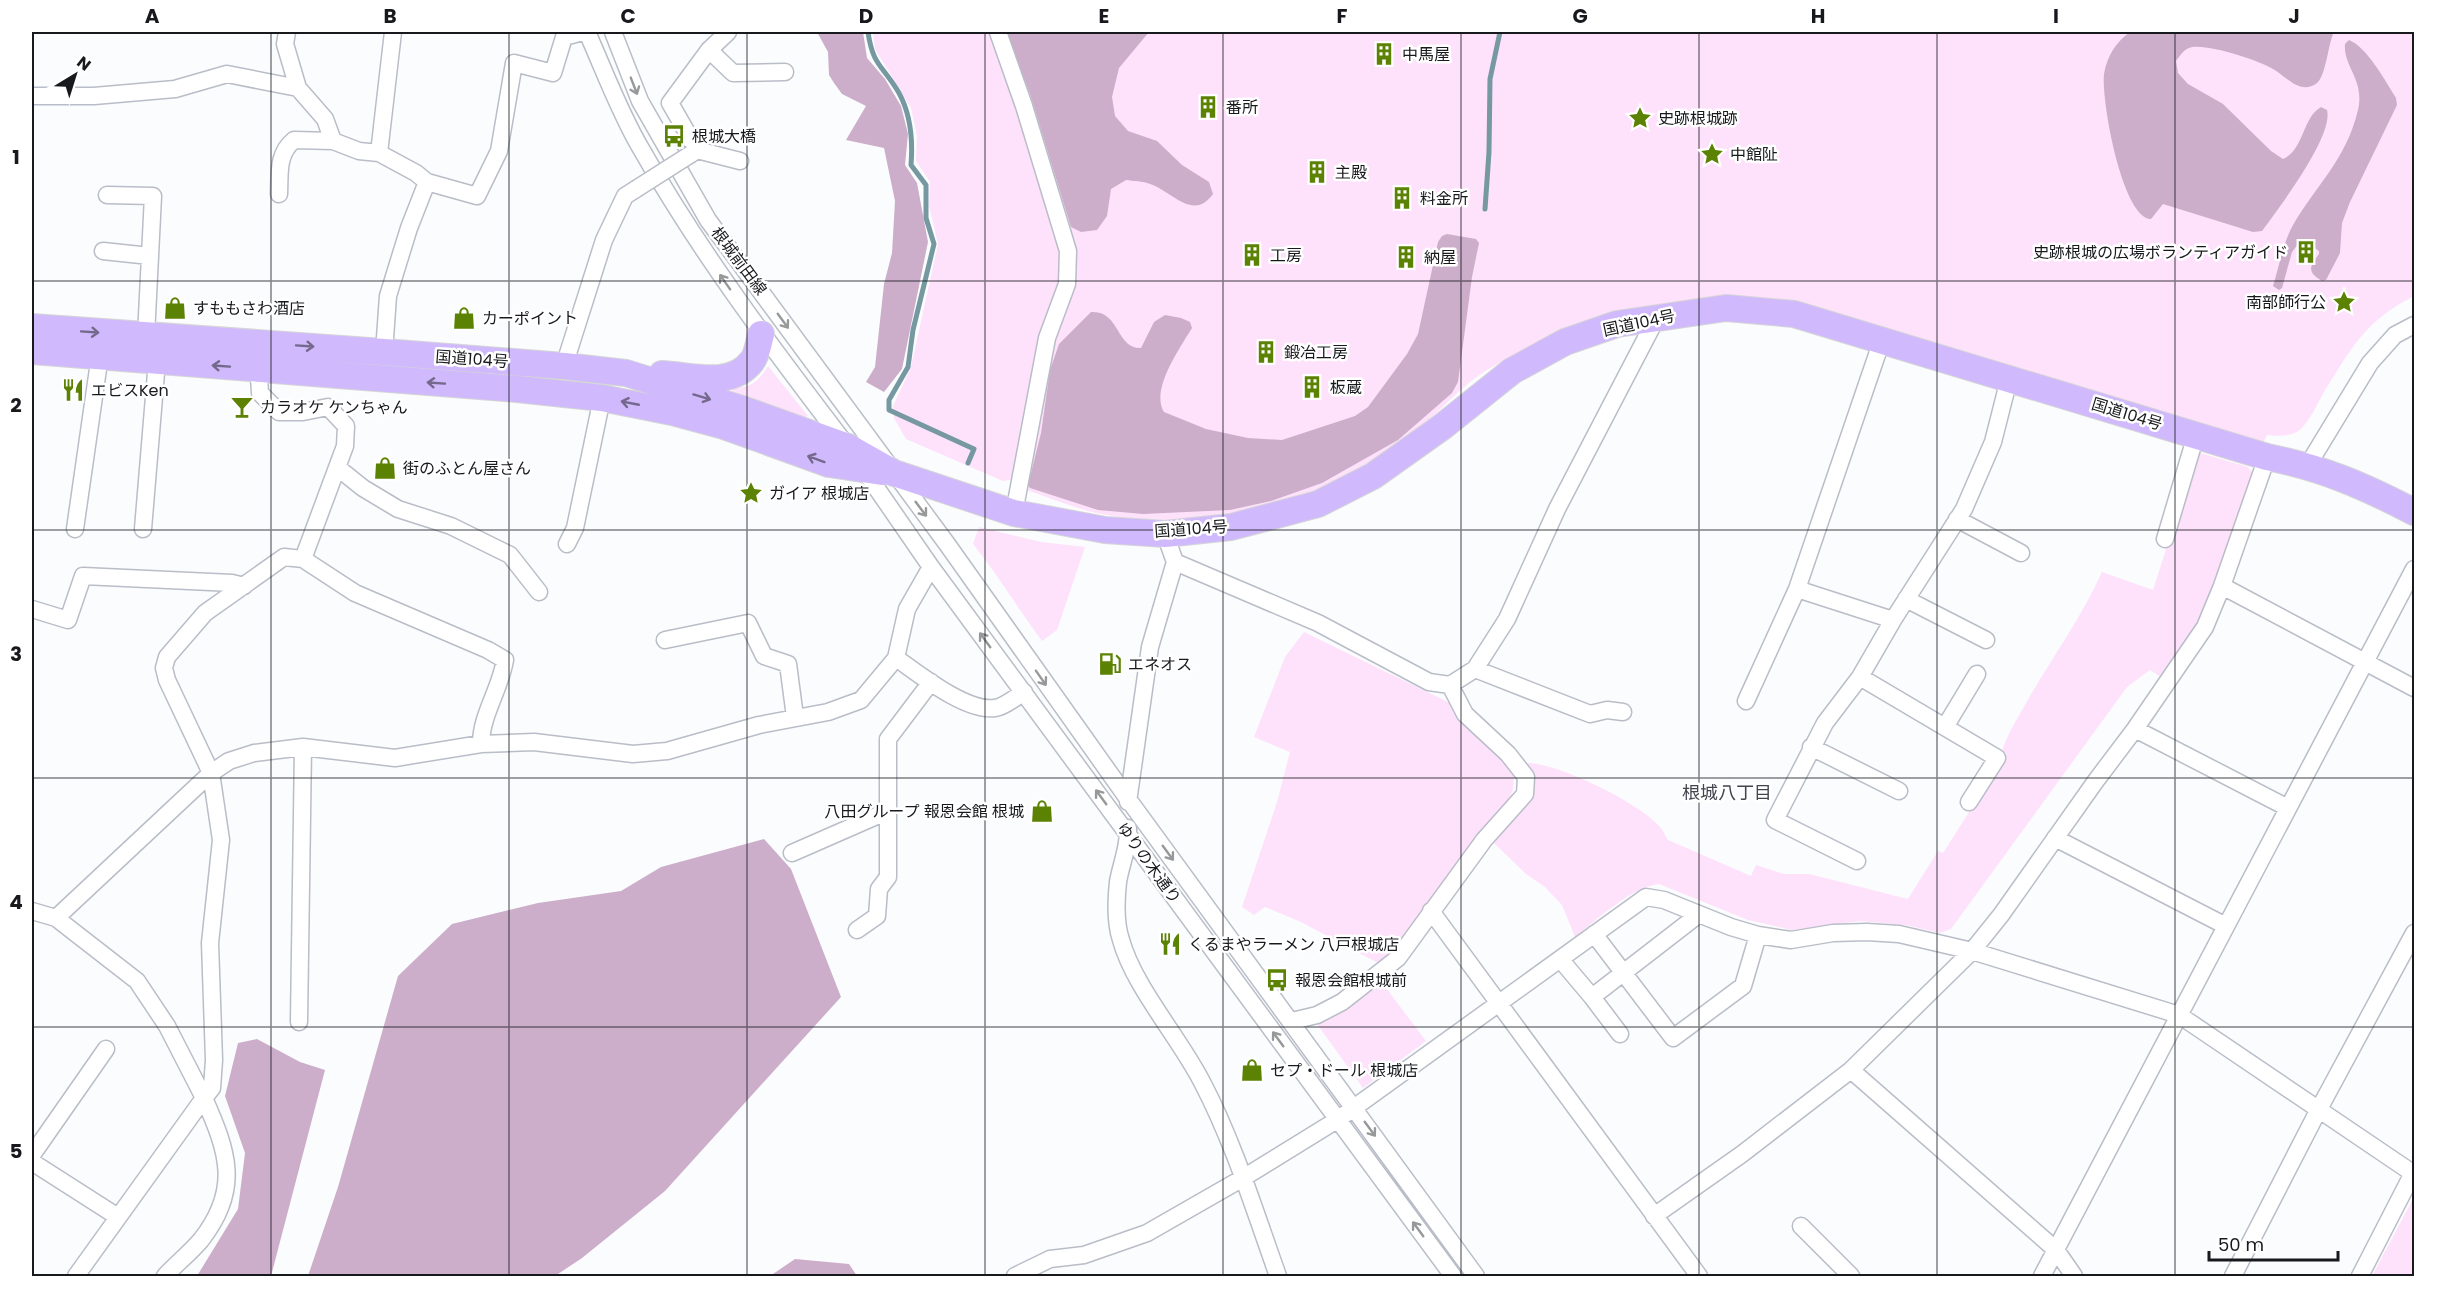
<svg xmlns="http://www.w3.org/2000/svg" width="2446" height="1308" font-family="Poppins,'Noto Sans JP',sans-serif">
<style>
.green{fill:#fee1fb}
.forest{fill:#ccaeca}
.lines{fill:none;stroke-linecap:round;stroke-linejoin:round}
.stream{stroke:#7698a1;stroke-width:5}
.minor-casing{stroke:#b9bdc7;stroke-width:19}
.highway-casing{stroke:#d5d6d6;stroke-width:28}
.minor{stroke:#fff;stroke-width:16}
.highway{stroke:#d0b9fc;stroke-width:26}
.minor-bridge-casing{stroke:#b9bdc7;stroke-width:19;stroke-linecap:butt}
.minor-bridge{stroke:#fff;stroke-width:16}
.oneway{stroke:#979899}
.oneway2{stroke:#74698c}
.grid{fill:none;stroke:#18191d;stroke-width:1.5;stroke-opacity:0.55}
.labels{text-anchor:middle;dominant-baseline:central;stroke-width:5;stroke-linejoin:round;paint-order:stroke}
.poi-label{font-size:16px;fill:#18191d;stroke:#fff;text-anchor:start}
.street-label{font-size:16px;fill:#18191d;stroke:#fff}
.neighbourhood-label{font-size:18px;fill:#42454e;stroke:#fff}
.neatline{fill:none;stroke:#18191d;stroke-width:2}
.grid-label{font-size:20px;text-anchor:middle;font-weight:bold;fill:#18191d}
</style>
<rect width="100%" height="100%" fill="#fbfcfe"/>
<path class="green" d="M873,32h118l68,204 3,39 -47,199 -5,6 -7,1 -97,-42 -12,-21 -1,-12 18,-39 27,-123 -9,-38 1,-24 -14,-21 1,-25 -6,-28 -36,-59z
M1003,32h1411v264c-49,25 -62,51 -90,96 -6,11 -13,26 -22,36 -9,9 -23,8 -35,7l-4,8 -451,-137c-27,-5 -53,-9 -81,-10 -13,0 -27,3 -40,5 -18,2 -36,3 -54,7 -49,9 -107,36 -150,62 -32,20 -56,52 -85,74 -85,63 -198,89 -301,70 -26,-5 -52,-17 -78,-25l28,-149 20,-63z
M768,366l40,50 -4,3 -73,-26 2,-5c18,0 25,-6 35,-22z
M2197,452l51,15 5,6 -54,149 -37,56 -12,-8 -23,17 -176,242 -11,4 -34,-8 -46,-4 -68,9 -44,-10 -89,-36c-28,3 -61,35 -84,53l-13,-32 -17,-18 -19,-13 -32,-31 23,-29 15,-36 -6,-15c31,-1 116,41 135,65 3,4 5,9 7,12l83,36 5,-11 28,9h25l99,25 30,-48 5,2 56,-88c3,-22 15,-41 26,-60 25,-45 56,-86 77,-133l51,18z
M979,527l62,15 44,5 -28,83 -15,11c-24,-32 -44,-66 -69,-97z
M1304,632l146,71 64,70 -1,16 -5,14 -115,147 -15,13 -77,-41 -36,-15 -11,8 -12,-8 35,-105 13,-50 -36,-15 31,-80z
M1380,980l46,61 -63,47 -46,-64z
M2414,1197v79h-42z"/>
<path class="forest" d="M817,32h46l4,26 18,21 16,27 7,28 -3,31 12,18 11,59 -26,127 -18,23 -18,-10 9,-15 9,-83 8,-31 3,-52 -11,-53 -38,-8 20,-34 -24,-12 -8,-11 -5,-8 -1,-23z
M1006,32h143l-30,36 -7,29 3,19 13,15 29,10 25,24 27,17 4,12c-20,28 -41,-3 -63,-10 -7,-3 -17,-3 -24,-4l-15,9 -4,27 -10,14 -16,2 -10,-5 -41,-133z
M2130,32h204c-6,12 -8,44 -17,51 -17,13 -31,-7 -44,-14 -15,-9 -70,-27 -84,-21 -6,2 -9,8 -13,13l2,12 10,11 35,20 48,47 12,8c21,-9 19,-41 38,-52l6,3c7,26 -49,99 -65,121l-9,1 -90,-28 -12,15c-29,-1 -50,-120 -47,-145 3,-18 12,-32 26,-42z
M2349,40c18,7 37,42 47,58l1,7 -47,97 -8,21 -2,30 -14,27 -4,1c-15,-9 -13,-14 -3,-27v-3l-17,-12 -10,13 -10,36 -3,2 -6,-4c6,-19 10,-43 20,-61 24,-41 53,-65 65,-115 7,-31 -15,-43 -13,-66z
M1447,234l29,5 3,4 -7,34 -14,105 -6,11 -54,47 -76,43 -51,18 -41,9 -87,4 -45,-4 -68,-22 -2,-3 13,-52 9,-63 9,-26 32,-32c29,-2 25,37 50,36l13,-26 11,-7 16,3 9,4 2,6c-12,20 -42,62 -28,84l42,17 42,9 34,2 73,-24 13,-9 39,-53 11,-20 20,-92 4,-6z
M764,839l27,30 50,128 -176,194 -83,67 -27,18h-247l30,-89 60,-211 54,-52 86,-21 83,-12 40,-24z
M257,1039l43,23 25,8 -54,206h-74l41,-67 7,-56 -20,-57 13,-53z
M795,1259l54,5 8,12h-87z"/>
<g class="lines">
<path class="stream" d="M868,32c5,35 15,33 31,61 12,22 14,47 12,72l15,20v33l8,26 -21,86 -5,37 -19,33v10l85,39 -6,14
M1485,209l4,-57 1,-73 10,-47"/>
<g class="minor-casing">
<path id="minor" d="M287,32l-2,12 13,44 27,31 8,22 26,10 20,2 37,20 11,9
M587,32c17,38 32,79 53,115 60,106 133,202 207,299
M613,32l27,69 68,119 239,324 181,255 348,477
M998,32l26,74 44,145 -1,33 -20,54 -33,175
M709,50l24,23 52,-1
M32,96h62l81,-7 52,-15 71,14
M697,150l43,11
M379,153l14,-121
M691,154l6,-4 -27,-47 39,-53 19,-18
M279,194c1,-21 -2,-40 15,-54l39,1
M107,195l46,1 -7,140
M103,251l47,5
M384,352l4,-56 21,-68 18,-46 50,14 22,-45 15,-88 39,10 11,-36 19,-5
M258,361l2,32 19,19h24l25,-5 18,19 -1,20 -42,113
M564,366l40,-126 21,-44 11,-7
M2308,465l62,-102 25,-28 19,-10
M862,467l69,100 522,709
M338,468l25,20 35,21 53,17 59,29 29,37
M1957,519l64,34
M75,529l25,-174
M143,529l14,-168
M2165,539l31,-104
M567,544l8,-16 27,-130
M1175,562l143,61 111,59 21,3 25,-16 32,-50 50,-110 100,-192
M2222,586l192,102
M1797,589l96,31
M1906,599l80,41
M32,609l36,11 15,-44 149,7 12,3
M665,640l83,-17 16,33 24,8 7,53
M896,658c23,16 70,54 99,50 9,-1 21,-11 29,-16
M1475,669l115,45 17,-4 16,2
M1860,677l137,81 -28,44
M1746,701l51,-112 85,-249
M1945,727l32,-53
M2135,729l153,79
M1811,747l88,44
M1128,802l22,-155 25,-85 -10,-28
M1128,828c1,19 -7,36 -10,54 -2,18 -3,40 3,58 13,47 58,97 81,142 32,61 53,130 76,194
M2055,838l171,88
M792,853l96,-42
M1857,861l-82,-41 50,-97 35,-46 33,-57 71,-111 29,-67 16,-63
M32,911l24,7 81,63 30,45 37,72 -128,178
M1431,911l268,365
M56,918l155,-145 18,-12 25,-8 49,-6 92,11 86,-14 53,-2 99,12 34,-3 92,-26 69,-13 33,-12 35,-42 11,-49 24,-42
M857,930l20,-14 2,-27 9,-12v-138l43,-57
M1594,934l79,104 70,-52 15,-51
M1560,959l32,38 106,-82
M1592,997l28,37
M1292,1021l25,-6 25,-13 56,-44 86,-118 41,-46 1,-17 -18,-23 -43,-40 -15,-29
M299,1022l4,-275
M1851,1070l205,180 18,26
M32,1155l74,-106
M32,1162l86,55
M1654,1216l88,-62 109,-84 121,-119 29,-36 94,-133 40,-53 70,-102 17,-41 45,-129
M1801,1226l50,50
M165,1276c11,-12 25,-23 36,-36 40,-51 27,-88 3,-142l8,-10 2,-28 -4,-117 11,-103 -10,-67 -44,-93 -3,-12 3,-11 38,-44 79,-56 19,2 52,34 133,57 17,10c-5,30 -24,55 -24,84
M1015,1276l35,-17 34,-4 63,-22 96,-55 94,-58 309,-223 18,3 67,27 27,8 33,5 42,-7 34,-1 32,2 73,17 207,64 235,159
M2042,1276l372,-707
M2233,1276l86,-167 95,-176
M2360,1276l54,-105"/>
</g>
<g class="highway-casing">
<path id="highway" d="M32,327l352,25 180,14 62,7 116,36 106,38 46,26 120,40 91,17 60,4 66,-7 87,-23 55,-28 69,-49 70,-56 53,-29 52,-18 109,-16 68,6 473,143c56,11 97,29 147,55
M32,351l485,38 85,9 70,14 52,14 105,38 53,8
M662,374c29,1 69,15 90,-13 5,-6 7,-19 9,-27"/>
</g>
<use href="#minor" class="minor"/>
<use href="#highway" class="highway"/>
<g class="minor-bridge-casing">
<path id="minor-bridge" d="M636,189l55,-35"/>
</g>
<use href="#minor-bridge" class="minor-bridge"/>
</g>
<defs><path id="oneway-shaft" d="M-6 0H5M1.5-3L5.5 0L1.5 3" fill="none" stroke-width="1.6" stroke-linecap="round" stroke-linejoin="round" transform="scale(1.5)"/></defs>
<g class="oneway">
<use href="#oneway-shaft" transform="translate(634 86) rotate(69)"/>
<use href="#oneway-shaft" transform="translate(725 282) rotate(-125)"/>
<use href="#oneway-shaft" transform="translate(783 321) rotate(54)"/>
<use href="#oneway-shaft" transform="translate(921 509) rotate(53)"/>
<use href="#oneway-shaft" transform="translate(985 640) rotate(-126)"/>
<use href="#oneway-shaft" transform="translate(1041 678) rotate(55)"/>
<use href="#oneway-shaft" transform="translate(1101 797) rotate(-126)"/>
<use href="#oneway-shaft" transform="translate(1168 853) rotate(54)"/>
<use href="#oneway-shaft" transform="translate(1278 1039) rotate(-126)"/>
<use href="#oneway-shaft" transform="translate(1370 1129) rotate(54)"/>
<use href="#oneway-shaft" transform="translate(1418 1229) rotate(-126)"/>
</g>
<g class="oneway2">
<use href="#oneway-shaft" transform="translate(90 332) rotate(4)"/>
<use href="#oneway-shaft" transform="translate(305 346) rotate(4)"/>
<use href="#oneway-shaft" transform="translate(221 366) rotate(-176)"/>
<use href="#oneway-shaft" transform="translate(436 383) rotate(-176)"/>
<use href="#oneway-shaft" transform="translate(702 397) rotate(17)"/>
<use href="#oneway-shaft" transform="translate(630 403) rotate(-169)"/>
<use href="#oneway-shaft" transform="translate(816 459) rotate(-160)"/>
</g>
<path class="grid" d="M271,32v1244M509,32v1244M747,32v1244M985,32v1244M1223,32v1244M1461,32v1244M1699,32v1244M1937,32v1244M2175,32v1244M32,281h2382M32,530h2382M32,778h2382M32,1027h2382"/>
<defs>
<g id="building-bare" transform="scale(1.8)"><path d="M-4-6H4V6H1V3H-1V6H-4ZM-2.5-4.3h1.7v1.8h-1.7ZM.8-4.3h1.7v1.8H.8ZM-2.5-1h1.7V.8h-1.7ZM.8-1h1.7V.8H.8Z" fill="#5b8202" stroke="#fff" stroke-width="2.5" paint-order="stroke"/></g>
<g id="sight-bare" transform="scale(1.8)"><path d="M0-6L1.8-2.2L6-1.7L2.9 1.2L3.7 5.4L0 3.3L-3.7 5.4L-2.9 1.2L-6-1.7L-1.8-2.2Z" fill="#5b8202" stroke="#fff" stroke-width="2.5" paint-order="stroke"/></g>
<g id="bus-bare" transform="scale(1.8)"><path d="M-5-6H5V4H4V6H2V4H-2V6H-4V4H-5ZM-3.5-4V0h7V-4ZM-3.5 1.2v1.5H-2V1.2ZM2 1.2v1.5H3.5V1.2Z" fill="#5b8202" stroke="#fff" stroke-width="2.5" paint-order="stroke"/></g>
<g id="shop-bare" transform="scale(1.8)"><path d="M-5-2.5h2.3a2.7 3.5 0 0 1 5.4 0H5L5.5 6h-11ZM-1.5-2.5h3a1.5 2.3 0 0 0-3 0Z" fill="#5b8202" stroke="#fff" stroke-width="2.5" paint-order="stroke"/></g>
<g id="restaurant-bare" transform="scale(1.8)"><path d="M-5-6h1v4h1v-4h1v4h1v-4h1v5L-1.5 .5V6h-2V.5L-5-1ZM5-6V6H3V1.5H1.5Q1.5-4 5-6Z" fill="#5b8202" stroke="#fff" stroke-width="2.5" paint-order="stroke"/></g>
<g id="bar-bare" transform="scale(1.8)"><path d="M-6-5H6L.8 .8V4.5H3.5V6h-7V4.5H-.8V.8Z" fill="#5b8202" stroke="#fff" stroke-width="2.5" paint-order="stroke"/></g>
<g id="fuel-bare" transform="scale(1.8)"><path d="M-5.5-6h7V0h2V4h1.3V-2.5L3-4.5l.8-.8L6-3V5H2.5V1h-1V6h-7ZM-4.2-4.7v3.2H.2V-4.7Z" fill="#5b8202" stroke="#fff" stroke-width="2.5" paint-order="stroke"/></g>
</defs>
<g fill-rule="evenodd">
<use href="#building-bare" x="1384" y="54"/>
<use href="#building-bare" x="1208" y="107"/>
<use href="#sight-bare" x="1640" y="118"/>
<use href="#bus-bare" x="674" y="136"/>
<use href="#sight-bare" x="1712" y="154"/>
<use href="#building-bare" x="1317" y="172"/>
<use href="#building-bare" x="1402" y="198"/>
<use href="#building-bare" x="2306" y="252"/>
<use href="#building-bare" x="1252" y="255"/>
<use href="#building-bare" x="1406" y="257"/>
<use href="#sight-bare" x="2344" y="302"/>
<use href="#shop-bare" x="175" y="308"/>
<use href="#shop-bare" x="464" y="318"/>
<use href="#building-bare" x="1266" y="352"/>
<use href="#building-bare" x="1312" y="387"/>
<use href="#restaurant-bare" x="73" y="390"/>
<use href="#bar-bare" x="242" y="407"/>
<use href="#shop-bare" x="385" y="468"/>
<use href="#sight-bare" x="751" y="493"/>
<use href="#fuel-bare" x="1110" y="664"/>
<use href="#shop-bare" x="1042" y="811"/>
<use href="#restaurant-bare" x="1170" y="944"/>
<use href="#bus-bare" x="1277" y="980"/>
<use href="#shop-bare" x="1252" y="1070"/>
</g>
<g class="labels">
<g class="poi-label">
<text x="1402" y="54">中馬屋</text>
<text x="1226" y="107">番所</text>
<text x="1658" y="118">史跡根城跡</text>
<text x="692" y="136">根城大橋</text>
<text x="1730" y="154">中館阯</text>
<text x="1335" y="172">主殿</text>
<text x="1420" y="198">料金所</text>
<text x="2288" y="252" text-anchor="end">史跡根城の広場ボランティアガイド</text>
<text x="1270" y="255">工房</text>
<text x="1424" y="257">納屋</text>
<text x="2326" y="302" text-anchor="end">南部師行公</text>
<text x="193" y="308">すももさわ酒店</text>
<text x="482" y="318">カーポイント</text>
<text x="1284" y="352">鍛冶工房</text>
<text x="1330" y="387">板蔵</text>
<text x="91" y="390">エビスKen</text>
<text x="260" y="407">カラオケ ケンちゃん</text>
<text x="403" y="468">街のふとん屋さん</text>
<text x="769" y="493">ガイア 根城店</text>
<text x="1128" y="664">エネオス</text>
<text x="1024" y="811" text-anchor="end">八田グループ 報恩会館 根城</text>
<text x="1188" y="944">くるまやラーメン 八戸根城店</text>
<text x="1295" y="980">報恩会館根城前</text>
<text x="1270" y="1070">セプ・ドール 根城店</text>
</g>
<g class="street-label">
<text transform="translate(739 261) rotate(53)">根城前田線</text>
<text transform="translate(1639 323) rotate(-12)">国道104号</text>
<text transform="translate(472 359) rotate(4)">国道104号</text>
<text transform="translate(2127 414) rotate(17)">国道104号</text>
<text transform="translate(1191 529) rotate(-4)">国道104号</text>
<text transform="translate(1149 863) rotate(54)">ゆりの木通り</text>
</g>
<g class="neighbourhood-label">
<text x="1727" y="792">根城八丁目</text>
</g>
</g>
<rect width="2446" height="1308" fill="none" stroke="#ffffff" stroke-width="66"/>
<g transform="translate(75 75) rotate(38)" stroke="#ffffff" stroke-width="4.5" paint-order="stroke">
<path d="M0-4.5L10 22L0 15L-10 22Z" fill="#18191d"/>
<text y="-9" font-size="16" font-weight="bold" text-anchor="middle" fill="#18191d">N</text>
</g>
<path d="M2209 1251v9h129v-9" fill="none" stroke="#18191d" stroke-width="3"/>
<text x="2218" y="1251" font-size="18" fill="#18191d" stroke="#ffffff" stroke-width="4.5" paint-order="stroke">50 m</text>
<rect x="33" y="33" width="2380" height="1242" class="neatline"/>
<g class="grid-label">
<text x="152" y="23">A</text>
<text x="390" y="23">B</text>
<text x="628" y="23">C</text>
<text x="866" y="23">D</text>
<text x="1104" y="23">E</text>
<text x="1342" y="23">F</text>
<text x="1580" y="23">G</text>
<text x="1818" y="23">H</text>
<text x="2056" y="23">I</text>
<text x="2294" y="23">J</text>
<text x="16" y="164">1</text>
<text x="16" y="412">2</text>
<text x="16" y="661">3</text>
<text x="16" y="909">4</text>
<text x="16" y="1158">5</text>
</g>
</svg>
